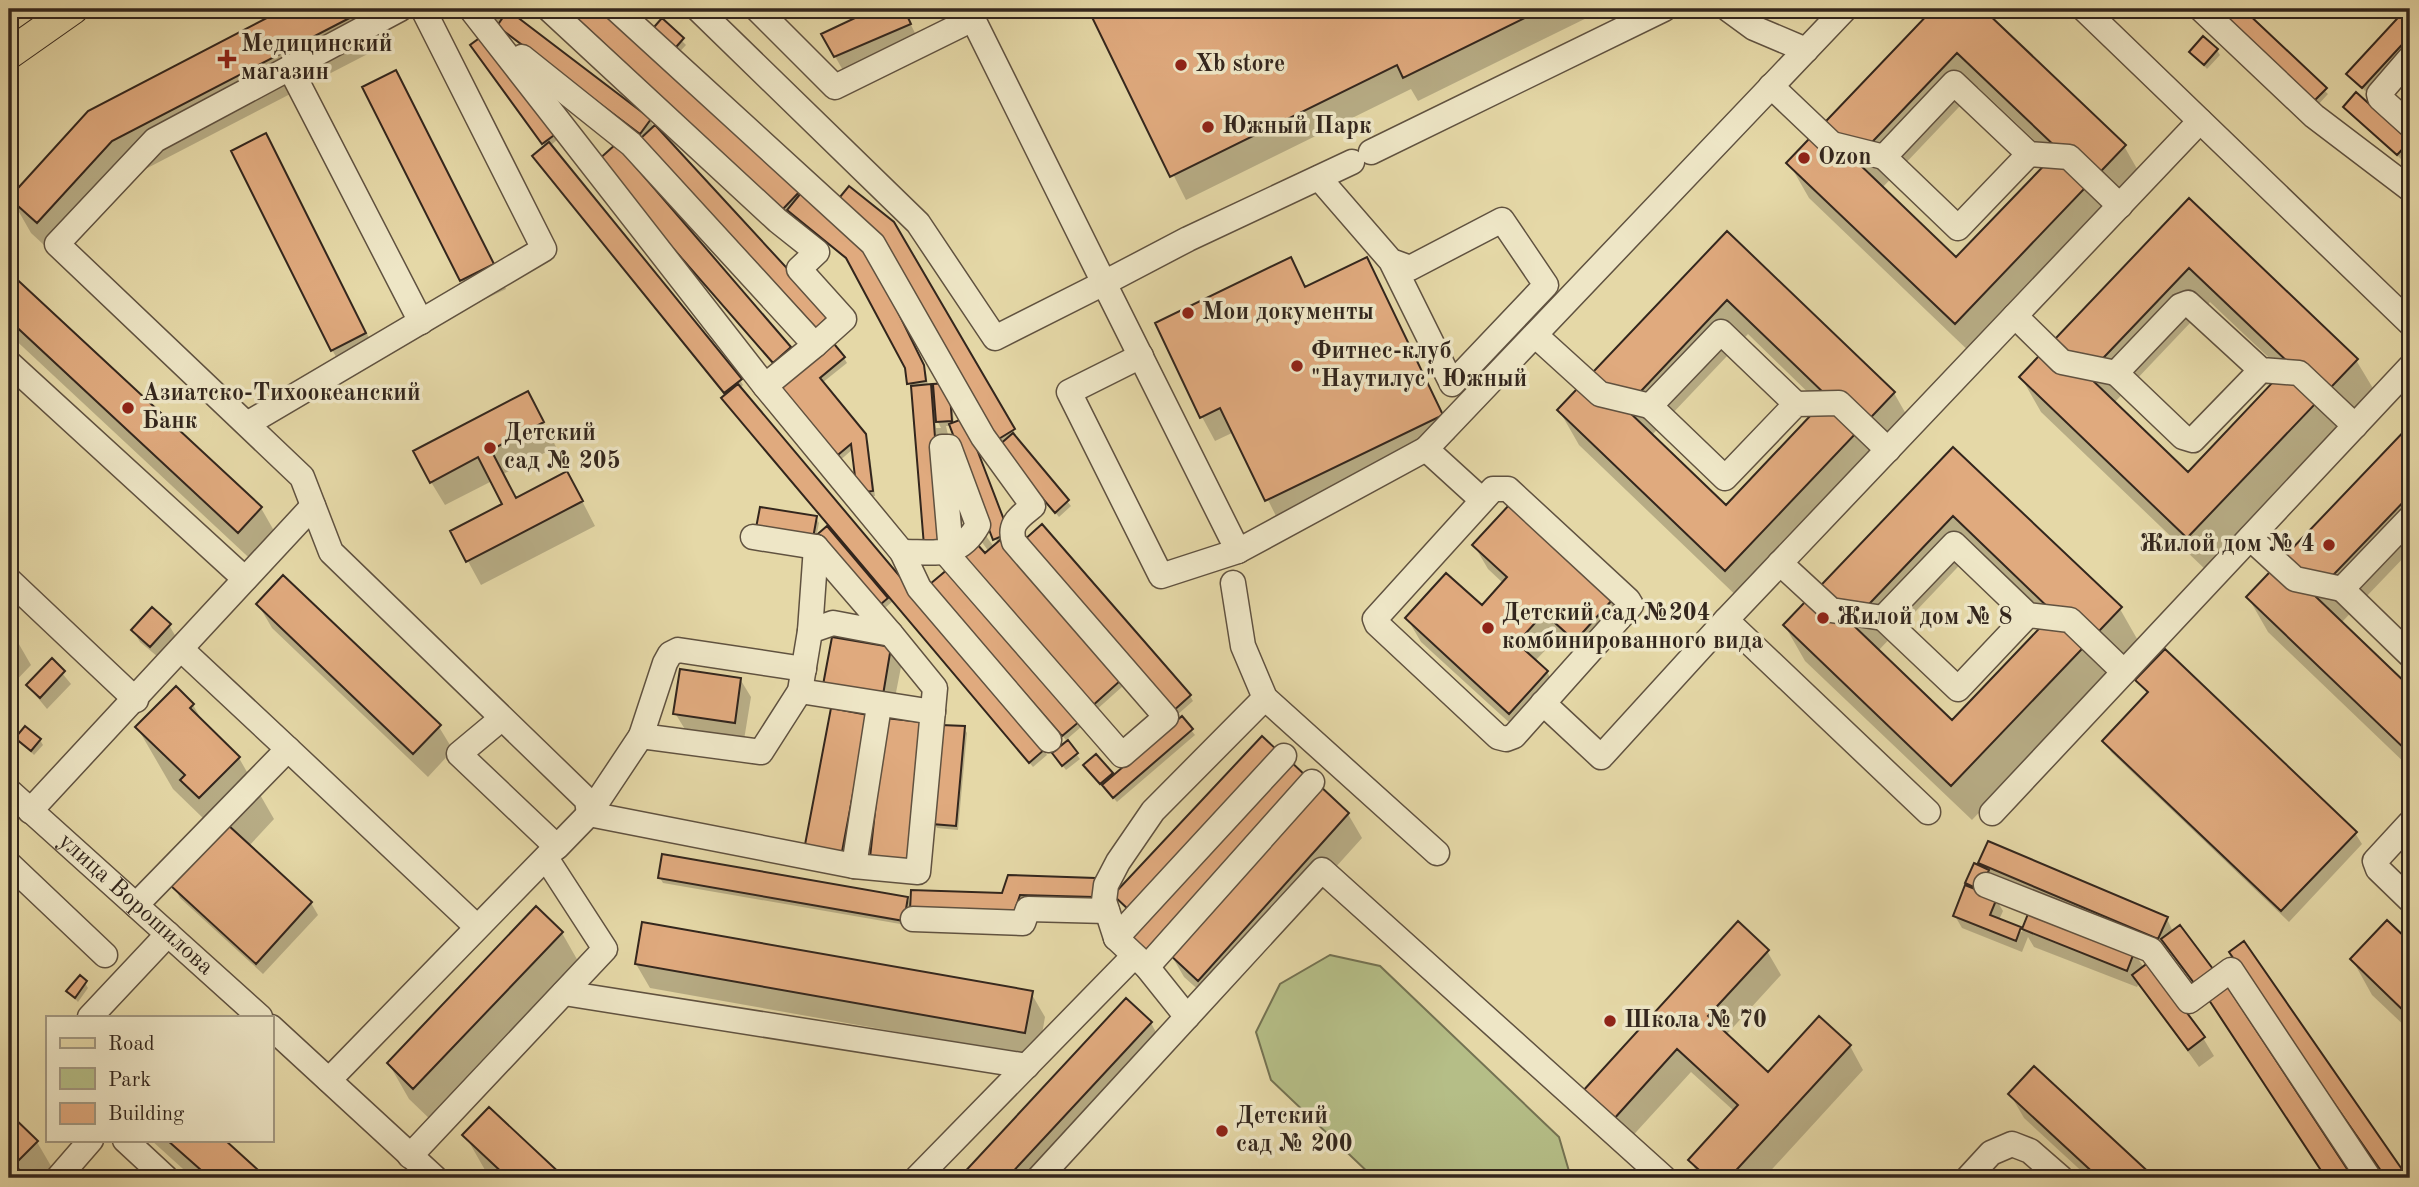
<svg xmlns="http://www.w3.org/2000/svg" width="2419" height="1187" font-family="'Old Standard TT',serif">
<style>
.green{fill:#b5be87;stroke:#747252;stroke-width:2}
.shadow{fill:#0003;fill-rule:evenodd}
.building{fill:#e0aa7e;stroke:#33261d;stroke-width:2;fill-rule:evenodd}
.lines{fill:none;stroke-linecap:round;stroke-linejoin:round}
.minor-casing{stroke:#605240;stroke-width:27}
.major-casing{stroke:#33261d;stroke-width:32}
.minor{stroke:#eee6c6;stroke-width:24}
.major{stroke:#e5d8a7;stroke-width:30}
.poi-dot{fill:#8f2418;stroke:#eee6c6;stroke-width:2.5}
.labels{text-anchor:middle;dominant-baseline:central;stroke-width:7;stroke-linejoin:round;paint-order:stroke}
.poi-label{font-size:24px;font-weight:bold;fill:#33261d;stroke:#eee6c6;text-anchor:start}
.street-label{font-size:24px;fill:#33261d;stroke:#eee6c6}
</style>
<rect width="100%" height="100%" fill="#e5d8a7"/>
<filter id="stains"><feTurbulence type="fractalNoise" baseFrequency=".00286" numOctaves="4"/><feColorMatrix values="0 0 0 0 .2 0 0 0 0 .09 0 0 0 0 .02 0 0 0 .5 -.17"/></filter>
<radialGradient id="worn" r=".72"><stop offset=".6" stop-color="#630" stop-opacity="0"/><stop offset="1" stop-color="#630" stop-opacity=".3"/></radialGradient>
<path class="green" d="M1330,955l50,11 179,171 12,41h-197l-103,-98 -15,-48 24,-48z"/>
<path class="shadow" d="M288,9h81l18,35 -255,132 -75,81 -26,-24 -20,-35 78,-85z
M485,9h22l143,111 4,8 -11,10 -141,-107z
M567,9h42l258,242 59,121 2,14 8,10 15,-6 3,34 56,115 113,147 -29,26 -109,-157 4,-3 -10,-14 5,-5 10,14 4,-3 -46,-118h-6l5,22 -6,101 -38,-181 -57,-105 -61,-52 -3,3zM935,417l4,7 2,4h-5z
M878,9h25l17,34 -75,31 -22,-39z
M1090,9h515l-187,92 -7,-12 -225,111z
M1936,9h44l144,137 20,35 -168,177 -167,-160 -20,-35zM1978,87l75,71 -97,101 -74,-71z
M2213,9h27l88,85 -12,13z
M2408,9l2,35 -44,48 -17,-18z
M662,21l24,24 -12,13z
M475,50l83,89 -8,7 190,234 3,5 -3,3 304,362 3,5 -14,12 -140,-166 -15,13 -117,-105 55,9 3,5 -3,15 14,-12 -293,-364 -3,-5 12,-10z
M2217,50l3,5 -13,14 -15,-17z
M364,88l45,8 97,193 -31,15z
M2345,107l64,35 1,7 -9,10z
M265,135l114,222 -33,16 -14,-23z
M2189,200l167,160 21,35 -169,177 -167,-160 -20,-35zM2210,302l75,71 -97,101 -74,-71z
M893,223l123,212 -3,1 58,70 -12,11 -56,-66z
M1727,233l167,160 20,35 -168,177 -167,-160 -20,-35zM1748,334l74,72 -96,101 -75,-71z
M1366,259l89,180 -175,85 -46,-92 -19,9 -13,-24 88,-157 16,28z
M9,274l252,234 20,35 -22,24 -250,-233z
M844,358l3,5 -25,20 46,58 7,55 -14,2 -8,-49 -16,14 -59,-71z
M541,417l15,30 -53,27 13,25 64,-2 15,29 -114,59 -29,-53 52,-27 -12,-24 -47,24 -14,-23z
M2410,427v124l-69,72 69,66v79l-142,-136 -20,-35z
M1953,449l167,160 20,35 -168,176 -167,-159 -20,-35zM1974,550l75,71 -97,102 -74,-72z
M1042,527l148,169 3,5 -17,15z
M1474,545l138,55 14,24 -37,40 -30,-28 -24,25 12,11 14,24 -37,40 -103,-94 -14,-24 75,-10 22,-24 -16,-15z
M948,571l133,156 -15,13 -130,-151z
M258,604l181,123 14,23 -25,27 -156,-149z
M169,625l7,12 -18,20 -18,-15 -7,-12z
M9,627l22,38 -22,23z
M890,649l11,18 -9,46 -57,-11z
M52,661l19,23 -24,25 -19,-23z
M740,679l11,18 -7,43 -58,-9 -11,-18z
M2138,680l217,153 7,11 -73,78 -178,-170 -6,-11 43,-46z
M193,705l11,19 35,34 35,61 -25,27 62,57 7,12 -55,59 -83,-76 -6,-12 32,-65 -33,-32 -36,-62z
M867,717l-24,144 -34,-6z
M1182,719l13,16 -78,67 -28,-31 23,3 2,3z
M964,728l3,5 -9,97 -21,-2 -3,-5z
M17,738l23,2 3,5 -9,10z
M1067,742l13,17 -14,11 -9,-11z
M1348,814l14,24 -149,165 -29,-26 -14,-24z
M1980,863l187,56 35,74 -32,-41 -2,4 -172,-57 7,12 -4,9 23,12 9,-21 103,41 10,16 59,70 11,18 -15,11 -60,-84 -2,4 -103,-40 -6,-10 -6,15 -60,-24 -7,-12 15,-27 -3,-6 17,-14z
M660,878l247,20 5,9 182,-28 3,22 -81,17 -101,-3 -5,-9 -4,19 -243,-42z
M2387,922l23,23v86l-38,-36 -20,-36z
M562,933l20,35 -148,155 -25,-24 -20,-35z
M2244,944l162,234h-21l-140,-202z
M1767,951l14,24 -55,60 42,39 82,-28 13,24 -99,108h-64l-10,-18 44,-49 -43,-39 -64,70 -43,-50z
M636,964l395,29 14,24 -7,40 -388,-69z
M85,983l3,5 -10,14 -10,-11z
M1126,1001l25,22 13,24 -121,131h-81z
M2034,1068l119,110h-64l-65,-60 -14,-24z
M489,1109l74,69h-70l-8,-8 -20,-35z
M9,1116l28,26 21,36h-49z
M151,1140h71l43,38h-72z"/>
<path class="building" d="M284,9h83l-255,132 -75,82 -28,-25 79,-87z
M567,9h44l192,179 -21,22z
M874,9h30l7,15 -77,33 -13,-23z
M1088,9h455l-140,69 -6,-13 -227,112z
M1933,9h50l143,136 -171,179 -169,-161zM1957,53l102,97 -103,107 -101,-97z
M2213,9h30l84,79 -14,14z
M2406,9h4v27l-48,52 -16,-14z
M508,10l143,109 -11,15 -143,-108z
M662,18l22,20 -14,16 -22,-20z
M485,34l72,99 -15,11 -72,-99z
M2203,36l15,13 -14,16 -15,-13z
M396,70l98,194 -34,17 -98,-194z
M2356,92l54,49 -13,14 -54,-48z
M655,125l175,190 -14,13 -175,-190z
M266,133l100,200 -35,18 -100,-200z
M549,142l193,237 -18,14 -192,-237z
M616,144l175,203 -18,16 -176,-202z
M849,186l45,36 121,207 -18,11 -162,-237z
M801,193l63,50 60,122 2,16 -19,3 -2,-16 -59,-110 -59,-48z
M2189,198l169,161 -171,179 -168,-161zM2189,268l101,96 -102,108 -101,-97z
M1727,231l168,161 -170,179 -168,-161zM1727,300l101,97 -102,108 -101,-97z
M1291,257l14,30 62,-30 76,158 -178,86 -45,-93 -20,10 -45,-95z
M9,272l253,235 -24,26 -229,-213z
M830,339l15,18 -25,21 46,56 7,57 -16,2 -6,-49 -18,15 -60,-72z
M949,383l3,38 -16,1 -3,-38z
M738,384l307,365 -16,14 -308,-365z
M931,384l12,160 -19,2 -13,-160z
M528,391l16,31 -53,28 25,48 51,-27 16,30 -117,61 -16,-31 52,-27 -24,-47 -48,26 -17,-32z
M965,418l44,115 -16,7 -44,-116z
M2410,425v70l-96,100 96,92v67l-164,-157z
M1013,433l56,67 -14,13 -57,-67z
M1953,447l169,160 -171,179 -168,-161zM1953,516l101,97 -102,107 -101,-97z
M1510,504l103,95 -38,42 -31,-28 -27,30 31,28 -39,43 -104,-96 41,-45 36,32 25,-28 -35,-32z
M760,507l57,9 -4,22 -57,-10z
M1042,524l149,171 -19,17 -149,-171z
M827,526l61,72 -14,12 -61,-72z
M1000,540l121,140 -31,28 -131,-150 17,-15 9,10z
M948,569l132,152 -18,15 -132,-152z
M283,575l158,150 -28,29 -157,-150z
M152,607l19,17 -21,23 -19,-17z
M832,637l59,10 -8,48 -60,-10z
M2165,649l192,183 -76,79 -179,-170 46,-49 -13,-12z
M52,658l13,13 -25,27 -14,-13z
M680,669l61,9 -6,45 -62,-9z
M176,686l18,18 -4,4 50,49 -41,41 -19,-18 5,-5 -50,-48z
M831,708l37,7 -27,142 -37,-7z
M1182,716l11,13 -80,69 -11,-13z
M885,718l37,4 -14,139 -38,-3z
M941,725l24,1 -9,100 -24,-2z
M25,726l16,13 -10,12 -16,-13z
M1262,736l16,15 -149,159 -16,-15z
M1068,740l10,13 -16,13 -10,-13z
M1096,754l17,19 -13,11 -17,-19z
M1288,759l18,17 -160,175 -18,-17z
M1319,785l30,28 -151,168 -30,-28z
M228,825l84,77 -56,62 -85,-78z
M1988,841l180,76 -10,22 -180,-76z
M662,854l246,43 -4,24 -246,-43z
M1974,863l15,7 -9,20 -15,-7z
M1008,875l87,3 -1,19 -74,-2 -6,18 -104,-3 1,-20 91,3z
M1965,885l32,13 -7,17 31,12 -5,14 -63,-25z
M536,906l27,26 -150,157 -26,-26z
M2030,909l105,41 -8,21 -105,-42z
M2387,920l23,22v75l-60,-58z
M1738,921l31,29 -61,66 60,56 51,-56 32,29 -122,133h-21l-20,-18 50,-55 -61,-56 -64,71 -31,-28z
M642,922l391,69 -8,42 -390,-69z
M2180,925l33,44 -19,14 -33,-44z
M2244,941l164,237h-22l-157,-226z
M2149,962l56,75 -17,13 -56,-75z
M80,975l7,6 -12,17 -9,-7z
M2226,984l127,194h-27l-119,-181z
M1126,998l26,24 -145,156h-48z
M2034,1066l121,112h-56l-91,-84z
M489,1107l76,71h-57l-46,-43z
M9,1113l29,28 -28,28 -1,-1z
M167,1140h58l42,38h-57z"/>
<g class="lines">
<g class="minor-casing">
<g id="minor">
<path d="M400,9l-245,131 -98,104 245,233 29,75 256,248 2,14"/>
<path d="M471,9l294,377 137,166 17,36 130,152"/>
<path d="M549,9l229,212 39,31 -18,17 45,50 -29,26"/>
<path d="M616,9l257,235 110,193 50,69c-13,11 -25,17 -19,36l152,175 -44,38 -177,-203"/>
<path d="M698,9l220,214 77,115 109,-55 134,268"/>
<path d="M757,9l78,78 138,-68"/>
<path d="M968,9l136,274 84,-44 164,-77"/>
<path d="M1728,9l26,19 52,22"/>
<path d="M2084,9l326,314"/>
<path d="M2201,9l113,107 96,73"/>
<path d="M522,57l109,87 184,201 -50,41"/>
<path d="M2410,58l-31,36 1,4 30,27"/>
<path d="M290,68l131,254"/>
<path d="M1771,86l61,58 52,13"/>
<path d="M1371,152l293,-143"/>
<path d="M2029,154l-71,74 -74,-71 70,-74 75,71 40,3 51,49"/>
<path d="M1319,178l72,83 19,7 92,-48 44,65 -94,99 -61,-123"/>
<path d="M2015,316l47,46 54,11"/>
<path d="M1535,335l65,59 50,12"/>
<path d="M1141,356l-72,36 92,184 77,-25 188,-102 419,-440"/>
<path d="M9,363l236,216"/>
<path d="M2261,370l-68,70 -10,-3 -67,-64 64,-67 8,-3 73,67 38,3 56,53"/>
<path d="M1796,404l-71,74 -75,-72 71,-74 75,72 43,-1 49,47"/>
<path d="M247,424l297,-175 -121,-240"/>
<path d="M1426,449l56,51"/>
<path d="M1493,489h15l120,111 3,5 -117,131 -8,3 -8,-2 -121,-113 -2,-5z"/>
<path d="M2410,518l-68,71 68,66"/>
<path d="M2250,538l45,41 47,10"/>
<path d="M902,552c34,0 57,7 76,-27l-29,-78h-7l9,105"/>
<path d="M1780,563l51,47 52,8"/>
<path d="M9,580l127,120"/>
<path d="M1233,583l10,63 22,52 172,155"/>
<path d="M2028,615l-70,74 -75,-71 71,-74 74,71 42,5 54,52"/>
<path d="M1726,620l202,192"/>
<path d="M810,631l6,-84"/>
<path d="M181,649l107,100"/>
<path d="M800,691l133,21"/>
<path d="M1543,703l58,54 125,-137 474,-499"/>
<path d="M501,719l-42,35 98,93 32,-33 265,52 64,6 17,-184 -44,-54"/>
<path d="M641,736l24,-73 5,-9 8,-4 126,19"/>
<path id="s1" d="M9,791l251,226"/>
<path d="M30,811l283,-305"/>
<path d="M1992,813l418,-446"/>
<path d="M589,814l52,-78 120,16 39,-61 10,-60 23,-8 58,11 -75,-87 -63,-10"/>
<path d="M2410,823l-35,38 3,8 32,31"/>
<path d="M9,864l96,91"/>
<path d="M854,866l25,-160"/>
<path d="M1986,885l165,65 38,51 42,-31 138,208"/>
<path d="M136,905l152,-156 189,178"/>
<path d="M913,919l110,4 5,-14 79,2"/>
<path d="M1116,938l-12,-37 2,-16 12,-23 35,-51 112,-113"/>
<path d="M1147,967l165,-185"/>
<path d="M564,993l463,73"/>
<path d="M90,1017l78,-83"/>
<path d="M1187,1017l-40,-50 -31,-29 168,-182"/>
<path d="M271,1027l164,151"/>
<path d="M329,1080l227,-233"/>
<path d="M125,1140l41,38"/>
<path d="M410,1156l195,-207 -59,-91"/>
<path d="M9,1177l1,1"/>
<path d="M58,1178l33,-38"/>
<path d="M917,1178l217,-222"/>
<path d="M1039,1178l283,-308 342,308"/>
<path d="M1968,1178l23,-25 21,-9 18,7 31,27"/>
</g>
</g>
<g class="major-casing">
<path id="major" d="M9,54l64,-45"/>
</g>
<use href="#minor" class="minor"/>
<use href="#major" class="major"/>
</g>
<g class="poi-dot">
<path d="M223.5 48.5h7v7h7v7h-7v7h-7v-7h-7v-7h7z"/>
<circle cx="1181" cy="65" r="7"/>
<circle cx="1208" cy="127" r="7"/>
<circle cx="1804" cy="158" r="7"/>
<circle cx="1188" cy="313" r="7"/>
<circle cx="1297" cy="366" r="7"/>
<circle cx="128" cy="408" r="7"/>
<circle cx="490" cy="448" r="7"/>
<circle cx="2329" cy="545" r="7"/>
<circle cx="1823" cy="618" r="7"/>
<circle cx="1488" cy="628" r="7"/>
<circle cx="1610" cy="1021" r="7"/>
<circle cx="1222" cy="1131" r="7"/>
</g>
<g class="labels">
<g class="poi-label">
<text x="241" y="45">Медицинский<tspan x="241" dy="28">магазин</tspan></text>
<text x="1195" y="65">Xb store</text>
<text x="1222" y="127">Южный Парк</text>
<text x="1818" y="158">Ozon</text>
<text x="1202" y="313">Мои документы</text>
<text x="1311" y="352">Фитнес-клуб<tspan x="1311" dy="28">"Наутилус" Южный</tspan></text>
<text x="142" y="394">Азиатско-Тихоокеанский<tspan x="142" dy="28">Банк</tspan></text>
<text x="504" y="434">Детский<tspan x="504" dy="28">сад № 205</tspan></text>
<text x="2315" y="545" text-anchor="end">Жилой дом № 4</text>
<text x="1502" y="614">Детский сад №204<tspan x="1502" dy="28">комбинированного вида</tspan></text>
<text x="1837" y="618">Жилой дом № 8</text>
<text x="1624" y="1021">Школа № 70</text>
<text x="1236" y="1117">Детский<tspan x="1236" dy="28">сад № 200</tspan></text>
</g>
<g class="street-label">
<text stroke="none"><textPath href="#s1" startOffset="170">улица Ворошилова</textPath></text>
</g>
</g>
<rect width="2419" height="1187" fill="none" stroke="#e5d8a7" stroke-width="35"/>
<rect x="10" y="10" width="2398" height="1166" fill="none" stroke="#33261d" stroke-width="3.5"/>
<rect x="18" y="18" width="2384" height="1152" fill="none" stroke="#33261d" stroke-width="2"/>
<rect x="46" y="1016" width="228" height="126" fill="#eee6c6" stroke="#a39982" stroke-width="2"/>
<rect x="60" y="1038" width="35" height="10" fill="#e5d8a7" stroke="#a39982" stroke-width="2"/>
<text x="108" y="1050" font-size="21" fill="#33261d">Road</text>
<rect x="60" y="1068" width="35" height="21" fill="#b5be87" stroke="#a39982" stroke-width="2"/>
<text x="108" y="1086" font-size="21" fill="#33261d">Park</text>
<rect x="60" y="1103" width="35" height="21" fill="#e0aa7e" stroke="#a39982" stroke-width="2"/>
<text x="108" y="1120" font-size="21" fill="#33261d">Building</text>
<rect width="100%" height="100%" filter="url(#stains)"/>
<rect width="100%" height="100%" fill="url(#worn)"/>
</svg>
